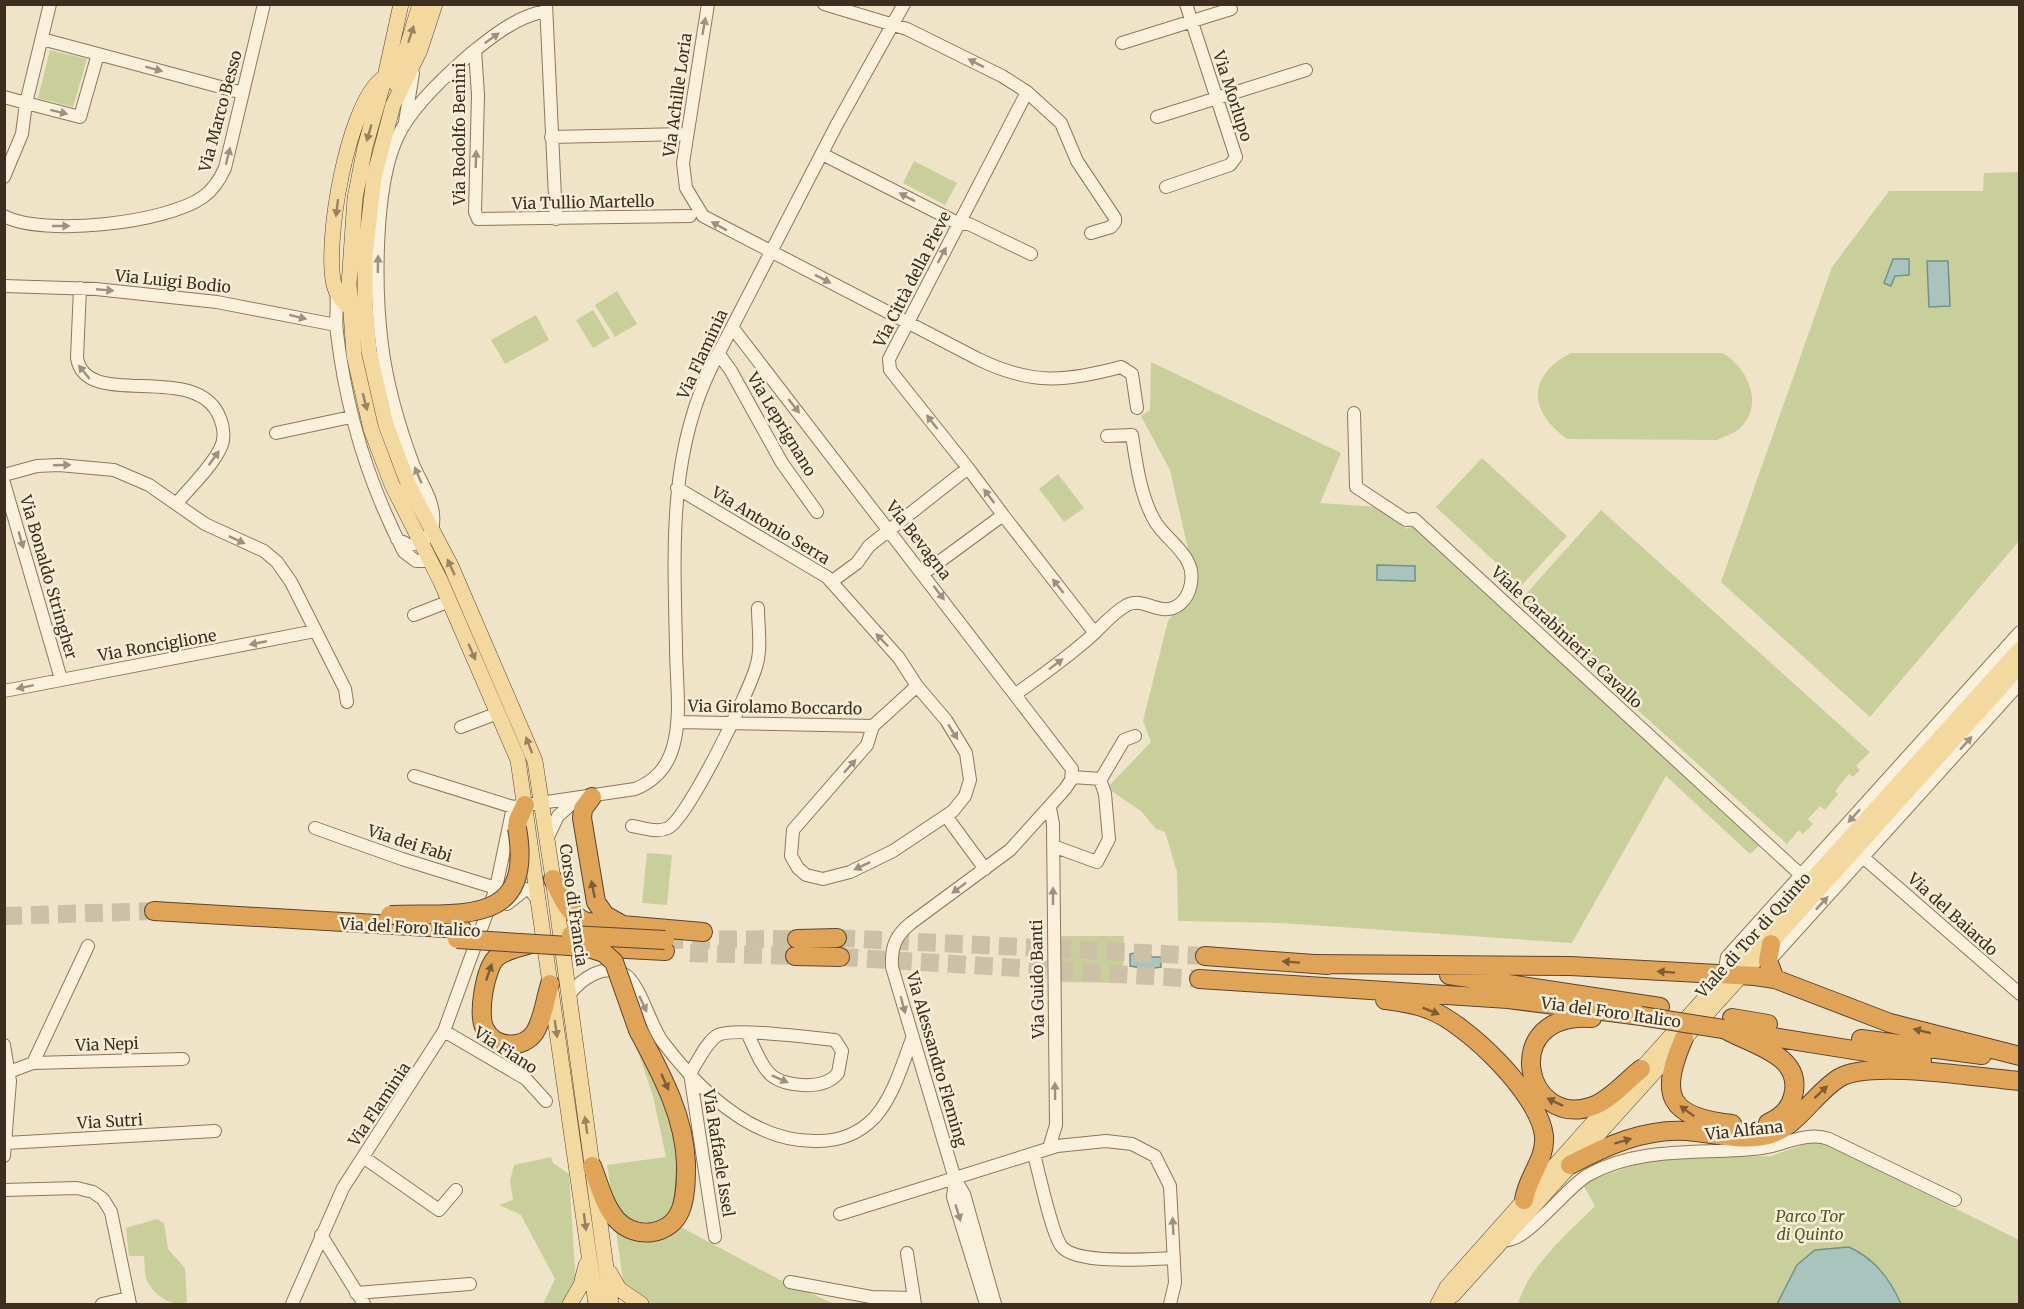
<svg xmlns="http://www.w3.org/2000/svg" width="2024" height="1309" font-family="Merriweather,serif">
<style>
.green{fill:#c9cf9b}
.water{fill:#a9c4bc;stroke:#6f938a;stroke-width:1.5}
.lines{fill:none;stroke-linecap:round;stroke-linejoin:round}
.highway-tunnel{stroke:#ccc0a6;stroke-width:18;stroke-dasharray:18 9;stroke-linecap:butt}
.minor-casing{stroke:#8d765c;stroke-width:14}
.major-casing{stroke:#5b4430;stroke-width:16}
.highway-casing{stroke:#5b4430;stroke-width:20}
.minor{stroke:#faf1dc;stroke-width:12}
.major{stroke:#f3d9a0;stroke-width:15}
.highway{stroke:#e0a458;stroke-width:18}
.highway-bridge-casing{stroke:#5b4430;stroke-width:20;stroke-linecap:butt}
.highway-bridge{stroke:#e0a458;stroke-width:18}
.oneway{fill:#9c907e}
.oneway2{fill:#988460}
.oneway3{fill:#7e5d36}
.labels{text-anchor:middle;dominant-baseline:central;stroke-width:5;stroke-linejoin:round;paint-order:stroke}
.street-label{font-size:16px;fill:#3d2e20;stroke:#f7eed8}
.park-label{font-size:16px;font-style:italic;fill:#4d5a26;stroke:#f7eed8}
</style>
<rect width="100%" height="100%" fill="#f0e4c8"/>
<path class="green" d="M50,50l37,9 -14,48 -35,-9z
M914,161l43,22 -12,22 -42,-22z
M2019,172v369l-149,176 -149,-135 111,-315 57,-76h94l1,-18z
M617,291l20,33 -22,13 -20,-32z
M593,310l17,28 -17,10 -17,-28z
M536,315l13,25 -44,24 -14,-24z
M1571,353h151c26,14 44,53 16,77 -6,4 -15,7 -21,10l-150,-1c-38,-27 -41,-63 4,-86z
M1151,362l190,91 -21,50 59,4 28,22 5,-4 349,319 -11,10 -84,-78 -94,167 -291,-20 -103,-2 -1,-49 -12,-40 -9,-3 -15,-18 -34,-23 44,-46 -8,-21 25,-100 28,-37 -26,-114 -29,-54 9,-6z
M1482,458l85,78 -46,50 -85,-79z
M1058,474l26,34 -20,14 -25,-33z
M1601,510l269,242 -14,14 4,4 -7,7 -4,-3 -14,17 3,3 -13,16 -5,-4 -12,13 5,5 -10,10 -4,-4 -12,14 -269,-241z
M647,853l25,2 -5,50 -25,-2z
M1059,936h65l-1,47 -64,-1z
M635,1043l31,55 14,68 -3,42 -18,18 -24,2 -21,-19 -7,-44 59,-8 -13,-61z
M1812,1142h9l198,98v64h-501c11,-38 49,-70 77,-98l-13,-23 58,-20 49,-6 82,-1z
M551,1157l2,6 16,11 7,112 -15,18h-18l12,-25 -34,-64 -22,-10 14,-5 -3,-19 4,-16z
M157,1219l7,4 4,26 17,19 2,34c-14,7 -34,-8 -40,-21 -3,-7 -2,-18 -3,-25h-15l-3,-28z
M615,1225h62l105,56 53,23h-187l-24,-18z"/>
<path class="water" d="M1893,259h16v16l-14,1 -4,10 -7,-3z
M1927,261h21l2,45 -21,1z
M1377,565l38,1v15l-38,-1z
M1149,949l2,6 -3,2h13v10l-13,2 -18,-3v-12z
M1849,1247c26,12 41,32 52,57h-124l20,-39 18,-15z"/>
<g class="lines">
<path class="highway-tunnel" d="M4,916l150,-5
M837,938l368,18
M665,940l132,-1
M690,953l105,3
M840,957l359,22"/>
<g class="minor-casing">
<path id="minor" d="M546,4l10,215
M708,4l-25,159 3,25 17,28 275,143c53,26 87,23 143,8l11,7 5,34
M824,4l83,25 95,47 25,16 34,31 16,38 38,57v4l-4,5 -20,6
M42,39l56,15 -18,63 -54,-14 24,-99
M1122,43l109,-34
M475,50l3,45 -3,117 3,7 212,-3
M98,54l145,39
M4,97l22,6 -4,31 -18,43
M1157,117l149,-47
M405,122l8,-49
M551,137l135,-3
M822,154l126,64 11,6h10l62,30
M1166,187l64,-22 6,-8 -50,-153
M4,216c40,21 162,7 199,-19 10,-7 17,-18 22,-29l39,-164
M4,286l92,3 121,13 119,23
M80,288l-3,70c9,54 120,1 143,60 4,10 5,22 0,31 -10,20 -29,37 -43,54
M336,291c2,14 -1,28 1,42 9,77 31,150 67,219l12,9h14
M732,327l340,442 -1,11 -6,9 -55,61 -99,73c-16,13 -20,24 -19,44l63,212 -2,18 33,107
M719,354l12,17 51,92 35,49
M1354,413l2,74 50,33 8,-1 388,357
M276,433l75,-16
M968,468l-78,-98 -1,-11 138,-267
M4,475l33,-9 22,-1 55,5 35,15 56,39 59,27 13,11 14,20 54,107 2,13
M4,483l57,196
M677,488l150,89 72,81 18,28 29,34 20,33 4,27 -5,16 -12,15 -60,40 -43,21 -27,7 -17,-4 -8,-7 -7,-12 2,-26 74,-85 6,-19
M1003,515l91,117
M397,539l12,6c19,-2 26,-13 24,-31 -1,-16 -14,-35 -20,-50 -14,-38 -26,-79 -31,-119 -7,-55 -8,-157 15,-207 13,-29 48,-62 71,-82 23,-19 49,-40 78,-45
M831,582l26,-19 12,-17 99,-78 35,47 -79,58
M414,615l36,-14
M4,691l311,-60
M1016,694c22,-16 45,-32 66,-50 16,-12 27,-29 45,-39 18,-9 34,14 53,-1 11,-9 15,-29 8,-42 -7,-15 -23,-25 -32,-39 -15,-24 -20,-60 -24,-88l-25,1
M677,722l196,4
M873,726l44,-40
M461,727l37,-14
M414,776l99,31
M1072,777l29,2 23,-39 11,-4
M946,816l39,53
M632,826c11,2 25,7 36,2 20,-10 81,-136 88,-161 6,-18 2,-40 2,-59
M315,828l87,31 94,29
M547,839l11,-23 19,-17
M1053,846l44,16 12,-23 -4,-45 -5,-15
M1856,859l8,-1 156,136
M507,904l19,-15 5,2 7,10
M1769,961l251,-278
M1724,975l3,-18 293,-325
M569,995c12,-16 34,-32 55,-21 16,9 26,51 38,67 37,49 90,102 156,100 22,0 42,-8 57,-24 19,-22 27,-52 37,-78
M444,1031l82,48 20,22
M4,1045l6,36 -6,75
M33,1063l150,-4
M9,1072l24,-9 55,-117
M690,1073c8,-11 16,-31 28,-38 15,-8 96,3 117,5l7,11 -4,22c-13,17 -52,15 -67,2 -11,-10 -17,-29 -24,-42
M690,1073l25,164
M6,1143l209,-12
M1049,1148l7,-23 -3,-301 -3,-16
M1034,1155c5,17 18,81 28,92 16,18 88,12 112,11
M363,1157l76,53 17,-20
M955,1179l9,15 31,110
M4,1190l73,-2 16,4 10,7 8,13 19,92
M840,1214l217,-68 49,-5 26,3 23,12 15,30 5,97 -5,21
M321,1235l43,69
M1503,1240c22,5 63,-53 85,-65 53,-30 116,-20 174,-27 22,-3 45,-17 67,-9l126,61
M907,1253l8,51
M790,1282l81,15 43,1
M356,1293l114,-9
M102,1304l27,-6
M292,1304l51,-116 101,-157 52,-143 17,-81 122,-18c20,-8 32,-21 38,-42 9,-31 3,-68 3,-100 -2,-96 -8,-193 36,-281l124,-240 68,-122"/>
</g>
<g class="major-casing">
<path id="major" d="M401,4l-16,73 -20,70 -10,51 -6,86 5,71 17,74 21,56 49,97 77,178 78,544
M435,4l-15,46 -27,55 -19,72 -9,77v51l4,46 17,74 23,61 42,80 84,195 18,118 58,425
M396,84l24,-80
M350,308c-7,-6 -14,-15 -16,-23 -10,-42 13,-179 48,-206
M1633,1078l387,-429
M610,1273l9,16 22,15
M570,1304l11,-19 5,-20
M1438,1304l9,-17 168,-189
M1439,1304l14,-9 50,-55 517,-574"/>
</g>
<g class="highway-casing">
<path id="highway" d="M592,797l-9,12 -1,9 14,84 9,13 16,9
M517,828l1,-8 7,-15
M553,879c8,17 15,36 34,43l116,10
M154,911l308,18
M797,939l40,-1
M530,944c-11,4 -26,6 -34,14 -11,11 -19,57 -11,71 9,19 38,21 50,3 8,-13 10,-32 15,-48
M1771,944l-3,17 7,18
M589,947l76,4
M795,956l45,1
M1205,956l123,9
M1317,964l253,2 185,10 20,3 115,44 130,33
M1449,975l211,32
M1199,979l309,20 133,17
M1385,1000c15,2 31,4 45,10 37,14 110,85 114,126 2,24 -17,41 -20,64
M1592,1018c-94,-7 -68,113 1,88 17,-6 34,-26 48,-37
M1732,1018l36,6
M1726,1030c26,15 78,25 67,66 -3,13 -13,22 -25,27
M1742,1032l180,29
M1684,1038c-25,57 -17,79 48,86
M1861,1039l121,16
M1570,1165c36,-19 75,-37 117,-34 24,2 53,10 77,5 32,-6 48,-41 75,-58 30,-19 141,0 181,3
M592,1166c7,17 12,40 25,54 19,20 54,16 64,-11 5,-14 5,-31 5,-46 -2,-49 -26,-91 -48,-133"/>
</g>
<use href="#minor" class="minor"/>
<use href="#major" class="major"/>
<use href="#highway" class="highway"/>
<g class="highway-bridge-casing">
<path id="highway-bridge" d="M390,915c68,-3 145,14 127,-87
M571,935l94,5
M457,939l128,8 19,6 10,9 24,68
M1641,1016l82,13"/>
</g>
<use href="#highway-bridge" class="highway-bridge"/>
</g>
<defs><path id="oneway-solid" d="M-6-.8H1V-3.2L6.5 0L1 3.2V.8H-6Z" transform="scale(1.5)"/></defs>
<g class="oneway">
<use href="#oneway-solid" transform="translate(704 26) rotate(-80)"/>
<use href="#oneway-solid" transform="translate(492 38) rotate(-35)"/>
<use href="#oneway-solid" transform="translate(976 63) rotate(-153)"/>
<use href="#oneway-solid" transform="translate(154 69) rotate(15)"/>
<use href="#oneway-solid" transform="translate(59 112) rotate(14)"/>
<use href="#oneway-solid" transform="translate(228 156) rotate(-76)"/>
<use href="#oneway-solid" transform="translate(476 159) rotate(-88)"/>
<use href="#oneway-solid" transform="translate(907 197) rotate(-153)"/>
<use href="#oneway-solid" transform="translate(61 226)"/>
<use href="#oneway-solid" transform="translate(719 226) rotate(-151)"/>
<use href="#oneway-solid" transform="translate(942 255) rotate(-62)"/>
<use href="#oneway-solid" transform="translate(378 264) rotate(-89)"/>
<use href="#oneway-solid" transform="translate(823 279) rotate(27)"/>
<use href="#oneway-solid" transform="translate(105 290) rotate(5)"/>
<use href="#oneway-solid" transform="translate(298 317) rotate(14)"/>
<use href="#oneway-solid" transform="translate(84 372) rotate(-129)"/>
<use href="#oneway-solid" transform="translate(794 406) rotate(52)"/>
<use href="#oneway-solid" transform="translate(932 422) rotate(-128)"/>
<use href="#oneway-solid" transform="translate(214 458) rotate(-54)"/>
<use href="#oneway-solid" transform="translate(62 465) rotate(-2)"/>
<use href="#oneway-solid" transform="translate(418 475) rotate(-113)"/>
<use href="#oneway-solid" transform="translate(989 496) rotate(-127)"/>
<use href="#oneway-solid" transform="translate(21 540) rotate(74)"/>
<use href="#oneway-solid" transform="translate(237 540) rotate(25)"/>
<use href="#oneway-solid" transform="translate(1058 586) rotate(-128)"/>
<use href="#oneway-solid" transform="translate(939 593) rotate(53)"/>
<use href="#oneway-solid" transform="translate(882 640) rotate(-134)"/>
<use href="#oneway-solid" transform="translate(258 643) rotate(169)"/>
<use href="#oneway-solid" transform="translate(1056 664) rotate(-37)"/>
<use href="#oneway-solid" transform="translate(25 687) rotate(168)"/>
<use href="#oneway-solid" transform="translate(953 732) rotate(58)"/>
<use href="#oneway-solid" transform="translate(1966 743) rotate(-48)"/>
<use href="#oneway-solid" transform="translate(850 766) rotate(-48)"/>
<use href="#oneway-solid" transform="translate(1854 816) rotate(132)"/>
<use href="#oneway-solid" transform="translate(862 866) rotate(154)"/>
<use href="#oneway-solid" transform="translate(959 888) rotate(143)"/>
<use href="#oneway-solid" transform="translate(1053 896) rotate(-90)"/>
<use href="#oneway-solid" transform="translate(1822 903) rotate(-47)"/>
<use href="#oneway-solid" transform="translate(643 1004) rotate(65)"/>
<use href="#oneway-solid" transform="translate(903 1005) rotate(75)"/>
<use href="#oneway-solid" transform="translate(780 1079) rotate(24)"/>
<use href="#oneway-solid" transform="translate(1055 1091) rotate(-91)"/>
<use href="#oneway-solid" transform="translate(958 1213) rotate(73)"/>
<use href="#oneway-solid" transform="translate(1173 1226) rotate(-93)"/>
</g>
<g class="oneway2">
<use href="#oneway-solid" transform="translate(411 34) rotate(-72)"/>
<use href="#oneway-solid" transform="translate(369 133) rotate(106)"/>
<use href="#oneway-solid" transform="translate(337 208) rotate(97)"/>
<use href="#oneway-solid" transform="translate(365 402) rotate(76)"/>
<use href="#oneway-solid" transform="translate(451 567) rotate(-115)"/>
<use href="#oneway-solid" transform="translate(472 652) rotate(67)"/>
<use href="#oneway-solid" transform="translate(529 745) rotate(-111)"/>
<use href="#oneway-solid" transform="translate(556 1029) rotate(82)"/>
<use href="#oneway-solid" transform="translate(586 1125) rotate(-98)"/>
<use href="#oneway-solid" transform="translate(585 1222) rotate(83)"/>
</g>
<g class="oneway3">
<use href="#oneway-solid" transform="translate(593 889) rotate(-101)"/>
<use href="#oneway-solid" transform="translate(1291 962) rotate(-176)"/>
<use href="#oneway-solid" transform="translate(489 972) rotate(-71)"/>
<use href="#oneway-solid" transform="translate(1666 972) rotate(-176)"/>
<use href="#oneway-solid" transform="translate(1431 1011) rotate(22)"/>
<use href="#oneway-solid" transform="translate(1922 1031) rotate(-166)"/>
<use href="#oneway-solid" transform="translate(665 1082) rotate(66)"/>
<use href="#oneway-solid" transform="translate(1821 1092) rotate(-43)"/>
<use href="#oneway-solid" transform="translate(1555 1102) rotate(-154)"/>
<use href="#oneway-solid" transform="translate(1687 1111) rotate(-143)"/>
<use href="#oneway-solid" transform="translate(1623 1141) rotate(-17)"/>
</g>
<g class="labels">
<g class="street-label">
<text transform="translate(677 95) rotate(-82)">Via Achille Loria</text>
<text transform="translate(1233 96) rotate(72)">Via Morlupo</text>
<text transform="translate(220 111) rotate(-75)">Via Marco Besso</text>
<text transform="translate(459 134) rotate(-90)">Via Rodolfo Benini</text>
<text transform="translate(583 202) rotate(-1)">Via Tullio Martello</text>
<text transform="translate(912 279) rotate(-63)">Via Città della Pieve</text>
<text transform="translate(173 281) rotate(6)">Via Luigi Bodio</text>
<text transform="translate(702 354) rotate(-65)">Via Flaminia</text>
<text transform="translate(782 424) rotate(59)">Via Leprignano</text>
<text transform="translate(771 525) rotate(31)">Via Antonio Serra</text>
<text transform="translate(919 540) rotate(52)">Via Bevagna</text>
<text transform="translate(49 577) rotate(74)">Via Bonaldo Stringher</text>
<text transform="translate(1567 637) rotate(43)">Viale Carabinieri a Cavallo</text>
<text transform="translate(157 645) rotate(-10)">Via Ronciglione</text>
<text transform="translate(775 707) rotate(1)">Via Girolamo Boccardo</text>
<text transform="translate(410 843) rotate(18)">Via dei Fabi</text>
<text transform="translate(574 905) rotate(82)">Corso di Francia</text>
<text transform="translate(1953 914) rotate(42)">Via del Baiardo</text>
<text transform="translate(410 927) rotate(3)">Via del Foro Italico</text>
<text transform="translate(1753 935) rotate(-48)">Viale di Tor di Quinto</text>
<text transform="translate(1037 979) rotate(-91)">Via Guido Banti</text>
<text transform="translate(1611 1012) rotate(8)">Via del Foro Italico</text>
<text transform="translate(107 1044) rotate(-2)">Via Nepi</text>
<text transform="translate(506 1050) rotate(33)">Via Fiano</text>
<text transform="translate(937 1059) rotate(74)">Via Alessandro Fleming</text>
<text transform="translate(379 1104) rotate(-56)">Via Flaminia</text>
<text transform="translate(110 1121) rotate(-3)">Via Sutri</text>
<text transform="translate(1744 1130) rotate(-6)">Via Alfana</text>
<text transform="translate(719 1153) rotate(81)">Via Raffaele Issel</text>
</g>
<g class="park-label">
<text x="1810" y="1216">Parco Tor<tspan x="1810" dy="18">di Quinto</tspan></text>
</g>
</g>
<rect width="2024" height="1309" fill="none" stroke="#3d2e20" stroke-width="12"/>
</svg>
